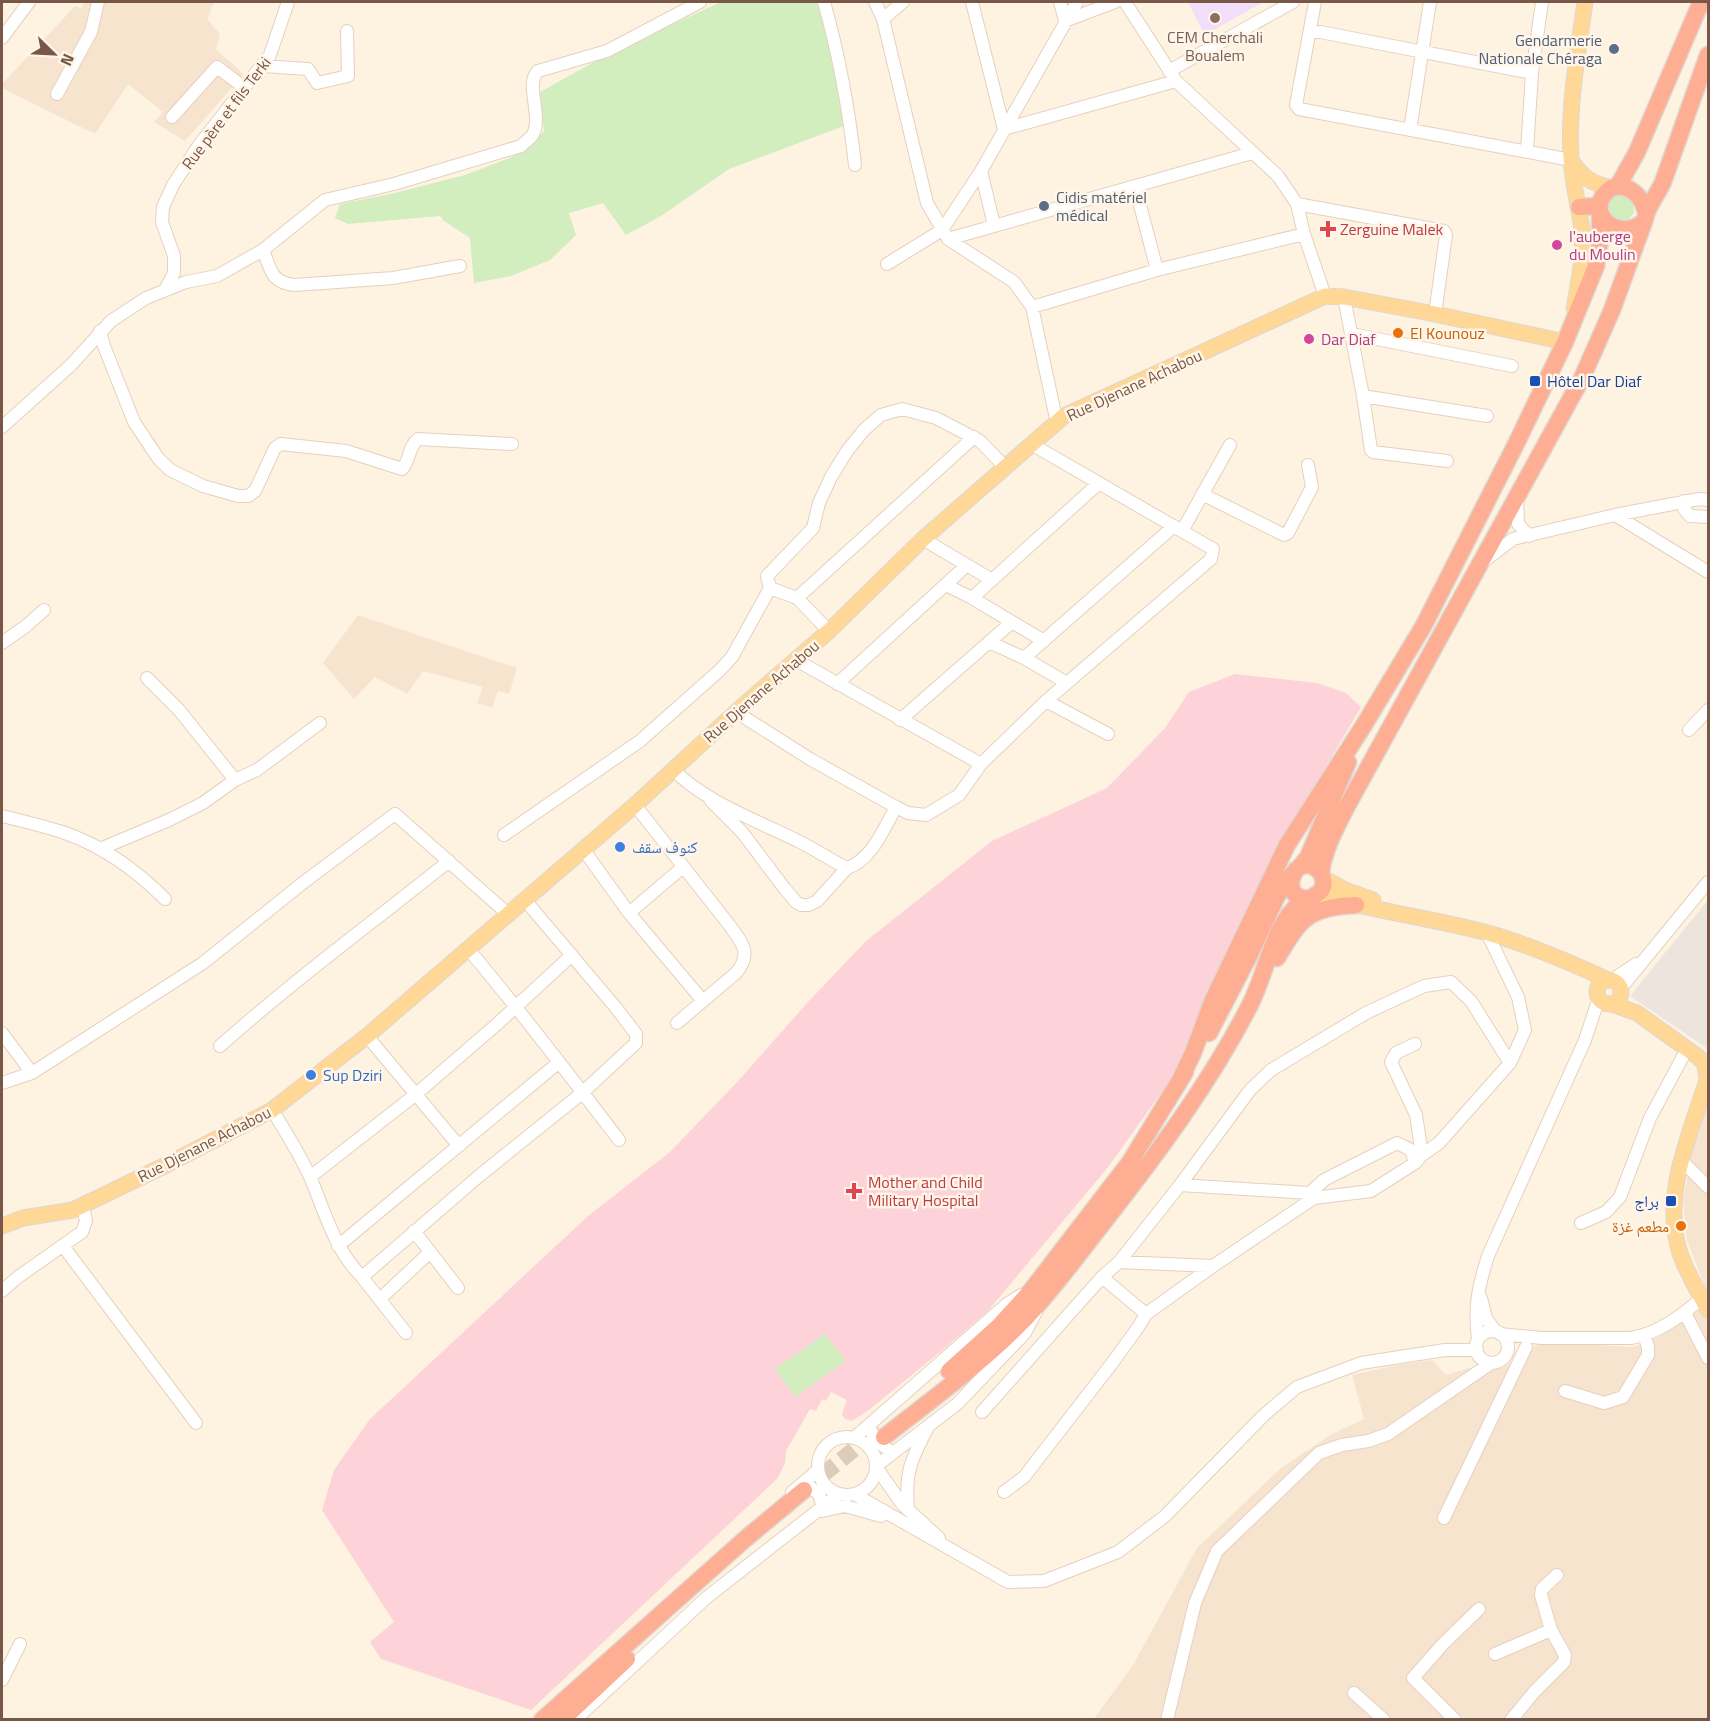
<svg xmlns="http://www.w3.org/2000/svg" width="1710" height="1721" font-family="'Titillium Web','Noto Naskh Arabic',sans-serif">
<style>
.residential{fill:#f6e4cf}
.industrial{fill:#ede4dd}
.education{fill:#f0defa}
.medical{fill:#fdd3d9}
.green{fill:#d2edbe}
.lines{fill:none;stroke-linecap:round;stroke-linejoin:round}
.highway-tunnel{stroke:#dcccba;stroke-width:16;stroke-dasharray:16 8;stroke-linecap:butt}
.minor-casing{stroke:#e5d0bf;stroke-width:14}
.major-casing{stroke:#dfd7d3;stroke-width:17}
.highway-casing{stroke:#dfd7d3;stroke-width:19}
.minor{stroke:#fff;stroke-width:12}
.major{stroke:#ffd897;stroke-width:15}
.highway{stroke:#feae92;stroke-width:16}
.education-dot{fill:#8d6e63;stroke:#fff6e9;stroke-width:2}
.service-dot{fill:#5c6f8a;stroke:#fff6e9;stroke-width:2}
.health-dot{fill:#e0444e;stroke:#fff6e9;stroke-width:2}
.hotel-dot{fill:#d1479c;stroke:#fff6e9;stroke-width:2}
.food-dot{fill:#e8710a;stroke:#fff6e9;stroke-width:2}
.transit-dot{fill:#1a4fb4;stroke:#fff6e9;stroke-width:2}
.shop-dot{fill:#3f7fe0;stroke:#fff6e9;stroke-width:2}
.labels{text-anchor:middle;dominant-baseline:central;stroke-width:5;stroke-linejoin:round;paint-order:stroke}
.education-label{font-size:16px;fill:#785e54;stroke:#fff6e9}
.service-label{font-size:16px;fill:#4e5e75;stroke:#fff6e9;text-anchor:end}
.street-label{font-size:16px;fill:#785746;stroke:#fff6e9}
.health-label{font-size:16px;fill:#be3a42;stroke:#fff6e9;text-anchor:start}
.hotel-label{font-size:16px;fill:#b23c85;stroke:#fff6e9;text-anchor:start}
.food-label{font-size:16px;fill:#c56008;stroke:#fff6e9;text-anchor:start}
.transit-label{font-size:16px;fill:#164399;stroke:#fff6e9;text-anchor:start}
.shop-label{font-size:16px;fill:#366cbe;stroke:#fff6e9;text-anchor:start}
</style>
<rect width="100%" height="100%" fill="#fef3e1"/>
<path class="residential" d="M85,2h129l-7,17 13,15 -4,16 28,24 -59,67 -31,-19 9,-10 -35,-28 -33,50 -93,-46v-4l73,-78 6,2z
M358,615l159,53 -8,26 -11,-3 -6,17 -15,-5 6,-16 -60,-16 -16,23 -32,-17 -21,22 -31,-36z
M1708,1099v196l-21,-55 -4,-39 12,-64z
M1708,1304v415l-615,1 40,-55 64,-117 84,-80 51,-34 32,-15 -12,-44 45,-10 35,-5 14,15 27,-8 30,1 38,-26 92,5 26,-10z"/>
<path class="industrial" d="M1708,900v149l-78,-53z"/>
<path class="education" d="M1188,2h75l-58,33z"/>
<path class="medical" d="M1235,674l82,9 29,10 15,14 -72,123 -30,55 -33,68 -48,113 -9,16 -60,84 -121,145 -48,41 -70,57 -18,12 -7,-2 -3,-5 5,-14 -16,-8 -5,9 -4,-2 -6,12 -6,-2 -24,42 -1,12 -8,16 -246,231 -150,-51 -11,-17 24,-20 -72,-112 12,-40 36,-51 218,-203 82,-64 69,-72 69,-78 58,-61 126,-100 115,-53 58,-60 24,-36z"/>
<path class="green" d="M721,2h99l29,122 -120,45 -68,47 -35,19 -23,-32 -34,10 7,22 -26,25 -39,16 -37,7 -4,-45 -26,-17 -4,-5 -92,8 -13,-6 5,-14 55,-11 70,-18 47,-18 19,-13 13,-13 -4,-39 70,-39z
M1624,194l9,8 1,11 -8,9 -16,-2 -5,-16 8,-9z
M825,1334l21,27 -51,36 -20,-28z"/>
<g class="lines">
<path class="highway-tunnel" d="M804,1490l75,-61"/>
<g class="minor-casing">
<path id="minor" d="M824,2c15,53 25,108 31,163
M875,2l8,17 44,184 21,36 66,43 18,25 25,116
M972,2l32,127 172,-48
M1060,2l5,19 50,-19
M1125,2l51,79 102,95 19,28 7,30 21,62
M1315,2l-19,103 3,4 272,51
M883,19l20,-17
M1310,30l222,43
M2,38l27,-36
M263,66l45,3 9,14 31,-7 -1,-45
M1169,71l124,-69
M57,94l34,-62 7,-30
M172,117l45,-50 28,21
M1410,130l20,-128
M1527,151l5,-78 10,-71
M981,171l13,54
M1135,186l22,84
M1297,204l147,27 2,4 -11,79
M948,239l304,-86
M263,250c8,20 8,33 32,35l98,-7 67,-12
M887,264l55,-34 39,-59 96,-169
M165,290l9,-17v-17l-12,-34 1,-15 10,-22 26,-40 71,-90 18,-53
M1344,297l19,99 8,54 2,2 74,9
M1032,307l125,-37 147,-36
M100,331l4,15 30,76 24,36 12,12 33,16 35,10h10l7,-5 20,-43 6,-4 65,7 56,18c8,-8 6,-22 16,-30l94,5
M1352,334l160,32
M1363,396l124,20
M2,427l69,-62 40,-44 35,-23 40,-16 31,-6 46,-26 62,-50 69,-16 127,-38c3,-3 8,-7 11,-10 12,-18 -8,-52 6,-65l69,-20 93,-49
M1202,494l82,41 4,-2 24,-46 -4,-22
M1517,496l1,28 11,12
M1684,501v8l6,7 18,1
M1615,515l93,57
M1182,531l48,-86
M923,539l69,41
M1483,562l30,-23 102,-24 84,-16 9,1
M946,585l26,13 72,43
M770,588l27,10 32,33
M797,598l177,-161
M972,598l127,-115
M989,642l35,16 43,25
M2,643l24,-17 18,-16
M1024,658l150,-132
M796,660l185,104
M147,678l32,32 56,70
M837,684l130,-119
M1046,701l62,33
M900,720l112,-98
M1689,730l19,-20
M673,769c28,31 87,53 125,72 17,8 32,19 49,27 25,-8 37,-40 49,-61l-86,-48 -74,-47
M711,801l31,31 43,57 11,13 5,3h8l8,-4 30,-33
M635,805l95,121c13,18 22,28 6,47l-59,50
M896,807l12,6 18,2 33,-20 22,-31 65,-63 165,-142 2,-10 -180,-104
M2,816c21,5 42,10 63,17 37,13 72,38 100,66
M504,835l136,-94 80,-71 12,-13 38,-69 -3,-12 46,-48 6,-25 12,-26 16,-26 17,-21 17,-15 21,-6 34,9 44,23 26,27
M100,849l69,-29 34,-17 32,-23 22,-10 63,-47
M583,849l46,64 74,88
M629,913l54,-46
M468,949c53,62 101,126 151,191
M1612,980l24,-16
M1621,988l87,-106
M2,1033l30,40
M367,1036l92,110
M1415,1044l-19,9 -5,9 25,53 6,40
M220,1046c73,-65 152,-123 229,-185
M2,1083l30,-10 171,-110 101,-81 91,-68 113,100
M272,1110c14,22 28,45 39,69 14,34 24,71 51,98l117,-101 103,-83 54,-50v-9l-19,-25 -92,-109
M1682,1161l26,26
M310,1177l105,-82 81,-70 76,-70
M1180,1185l130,8 4,5 57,-7 44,-28 7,-8 17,-12 71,-80 15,-33 -7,-33 -31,-64
M1310,1193l14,-13 73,-37 14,7 4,13
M1581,1223l25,-11 14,-15 30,-79 37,-69
M414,1231l44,57
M63,1246l133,177
M338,1246l220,-183
M1119,1262l94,4
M362,1277l44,56
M1102,1277l44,37
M2,1291l16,-14 64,-45 4,-11 -3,-15
M1481,1298l5,20 10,14
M380,1299l49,-46
M1685,1313l23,45
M1476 1347a16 16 0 1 1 32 0a16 16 0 1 1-32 0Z
M1500,1334l42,4h89c28,-5 50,-22 71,-40
M1478,1340c-4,-34 0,-52 10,-84l97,-216 14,-42
M1565,1391l39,12 19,-6 25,-42v-8l-4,-12
M982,1412l120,-135 17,-15 61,-77 70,-95 21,-20 95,-57 58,-27 27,-4 20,19 39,62
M869,1426l6,14 18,13
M818 1466a29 29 0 1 1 58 0a29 29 0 1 1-58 0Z
M854,1438l153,-134 14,-9
M876,1466l81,-62 68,-71 11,-21
M876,1467l26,37 37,34
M804,1482l15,12 4,14
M792,1492l26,-22
M1004,1492l20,-15 89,-115 26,-36 7,-12 67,-48 101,-68
M854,1494l154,88 36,-1 74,-29 47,-36 99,-101 33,-28 64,-24 84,-13h32
M908,1510c-3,-36 2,-49 19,-81
M822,1511l23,-5 36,10
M1444,1518l82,-171
M1495,1654l56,-24
M2,1680l18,-36
M1354,1693l30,27
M575,1720l131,-122 133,-104
M1167,1720l28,-117 22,-52 102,-98 23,-8 26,-4 20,-7 103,-71
M1455,1720l-42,-42 30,-34 36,-35
M1511,1720l24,-29 29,-29 1,-7 -14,-25 -10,-35 1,-6 15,-14"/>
</g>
<g class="major-casing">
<path id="major" d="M1573,163c12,16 18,20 38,25
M1574,308c5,-26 10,-51 8,-78 -3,-24 -10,-48 -11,-73 -3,-52 7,-104 14,-155
M1323,878l22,12 28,10
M1318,895c56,16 114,23 170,38 42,12 81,29 120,47
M1597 992a12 12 0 1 1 24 0a12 12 0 1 1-24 0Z
M1612,1004l25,9 60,43 8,8 2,16c-17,55 -47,118 -26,176 7,19 18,37 27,54
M2,1226l21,-8 50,-8 95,-46 104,-54 95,-74 268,-231 101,-93 93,-81 94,-92 141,-123 261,-120 19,1 91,17 130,28"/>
</g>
<g class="highway-casing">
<path id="highway" d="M1618,186l19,-34 64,-150
M1579,207l20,-1
M1641,224c-27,18 -59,-15 -30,-36 18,-5 30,7 35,24
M1300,867l8,-10 40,-95
M1321,873c3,-24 15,-45 25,-65l236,-430 30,-68 33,-91c2,-13 13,-25 18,-37l45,-127
M1277,958c23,-39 31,-51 79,-53
M1209,1033l40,-77 28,-60 15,-22
M1180,1080l13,-27 19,-51 75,-157 77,-120 60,-100 93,-183 48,-100 31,-76 4,-26v-29
M949,1371l50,-45 31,-34 100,-130 55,-90
M884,1437c47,-37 97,-73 139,-116 29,-30 54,-65 80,-98 54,-69 107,-140 147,-218 12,-24 18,-52 30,-76 5,-9 11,-18 19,-25 14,-9 31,-10 22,-31 -27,-29 -47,32 -8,25
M542,1720l202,-180 60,-50
M562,1720l65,-61"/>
</g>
<use href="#minor" class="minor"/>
<use href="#major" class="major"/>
<use href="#highway" class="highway"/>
</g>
<circle class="education-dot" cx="1215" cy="18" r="6"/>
<g class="service-dot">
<circle cx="1614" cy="49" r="6"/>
<circle cx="1044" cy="206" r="6"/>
</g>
<g class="health-dot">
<path d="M1325 220h6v6h6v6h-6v6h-6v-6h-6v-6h6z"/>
<path d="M851 1182h6v6h6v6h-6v6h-6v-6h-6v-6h6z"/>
</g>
<g class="hotel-dot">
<circle cx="1557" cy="245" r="6"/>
<circle cx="1309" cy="339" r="6"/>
</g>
<g class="food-dot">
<circle cx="1398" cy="333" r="6"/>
<circle cx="1681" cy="1226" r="6"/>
</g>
<g class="transit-dot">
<rect x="1529" y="375" width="12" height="12" rx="3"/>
<rect x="1665" y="1195" width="12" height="12" rx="3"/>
</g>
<g class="shop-dot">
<circle cx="620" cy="847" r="6"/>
<circle cx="311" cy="1075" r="6"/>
</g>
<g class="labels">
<g class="education-label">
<text x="1215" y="37">CEM Cherchali<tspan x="1215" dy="18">Boualem</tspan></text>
</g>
<g class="service-label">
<text x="1602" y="40">Gendarmerie<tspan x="1602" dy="18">Nationale Chéraga</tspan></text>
<text x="1056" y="197" text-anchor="start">Cidis matériel<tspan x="1056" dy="18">médical</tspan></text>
</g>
<g class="street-label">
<text transform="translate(226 113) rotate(-53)">Rue père et fils Terki</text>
<text transform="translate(1134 385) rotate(-25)">Rue Djenane Achabou</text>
<text transform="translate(761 691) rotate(-41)">Rue Djenane Achabou</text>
<text transform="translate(204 1144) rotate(-27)">Rue Djenane Achabou</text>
</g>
<g class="health-label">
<text x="1340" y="229">Zerguine Malek</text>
<text x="868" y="1182">Mother and Child<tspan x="868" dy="18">Military Hospital</tspan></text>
</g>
<g class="hotel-label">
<text x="1569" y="236">l'auberge<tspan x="1569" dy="18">du Moulin</tspan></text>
<text x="1321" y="339">Dar Diaf</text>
</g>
<g class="food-label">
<text x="1410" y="333">El Kounouz</text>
<text x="1669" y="1226" text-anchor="end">مطعم غزة</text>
</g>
<g class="transit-label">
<text x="1547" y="381">Hôtel Dar Diaf</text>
<text x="1659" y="1201" text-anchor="end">براج</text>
</g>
<g class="shop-label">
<text x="632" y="847">كنوف سقف</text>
<text x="323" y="1075">Sup Dziri</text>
</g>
</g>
<rect width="1710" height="1721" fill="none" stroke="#785746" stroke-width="6"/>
<g transform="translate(54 54) rotate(114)" stroke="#fff6e9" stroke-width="4.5" paint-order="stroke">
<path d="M0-4.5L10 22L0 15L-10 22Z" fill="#785746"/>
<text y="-9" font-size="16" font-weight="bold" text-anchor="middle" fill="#785746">N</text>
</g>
</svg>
